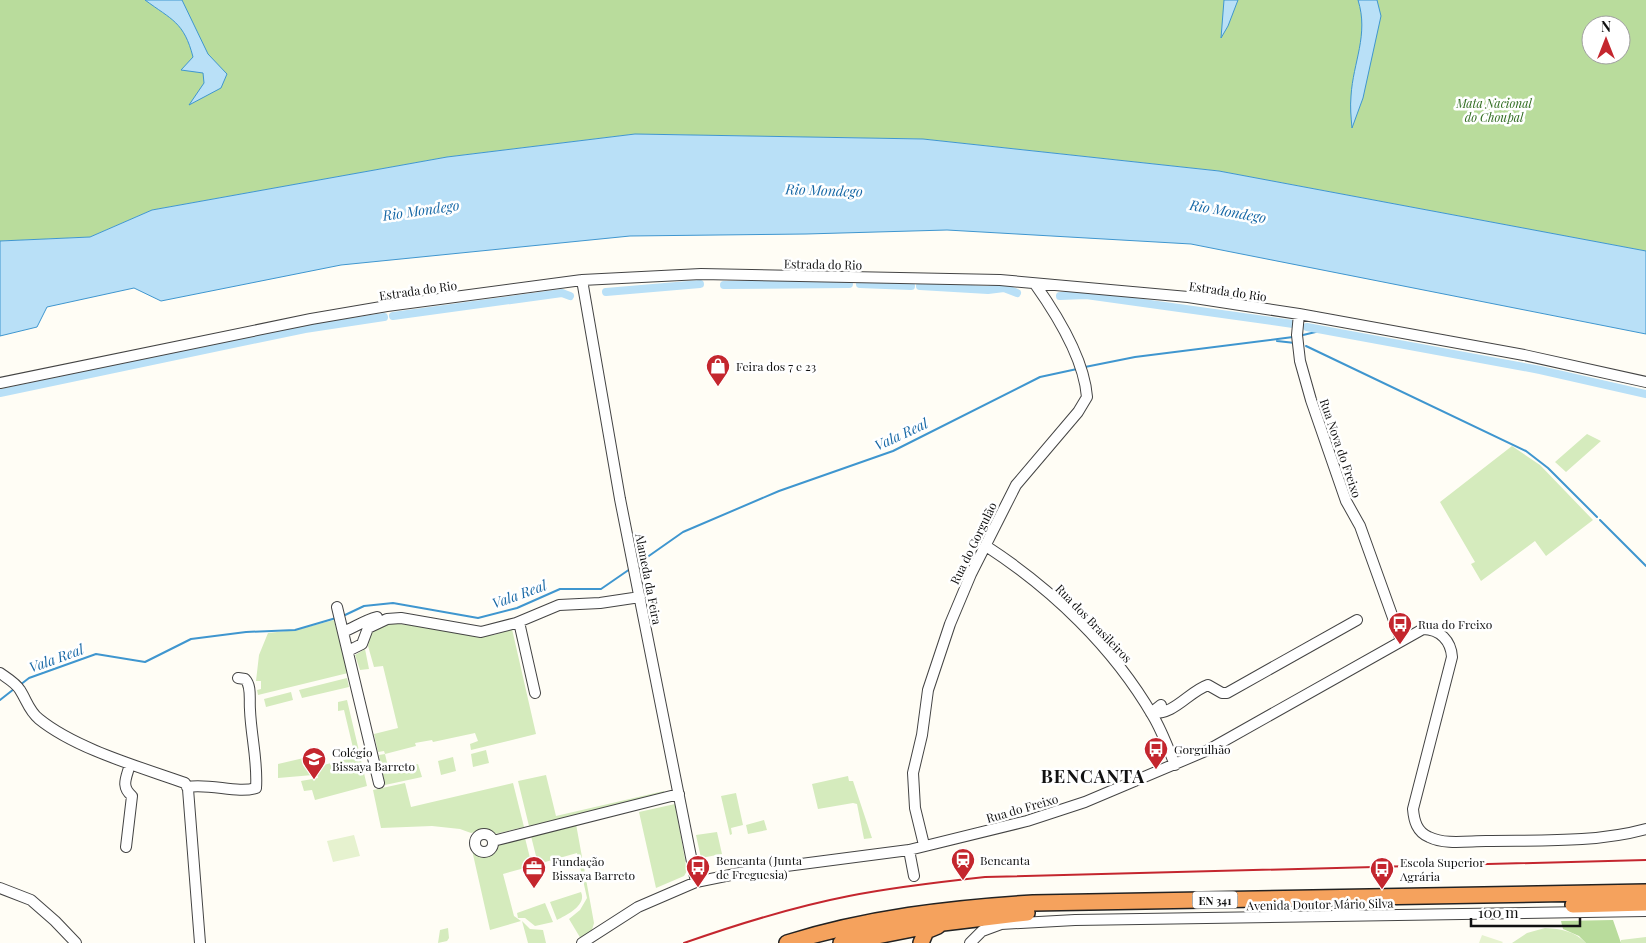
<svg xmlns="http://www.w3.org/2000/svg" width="1646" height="943" font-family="'Playfair Display',serif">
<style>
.green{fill:#d5ebbd}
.forest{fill:#b9dc9c;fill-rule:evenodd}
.pitch{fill:#e6f2cf}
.water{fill:#b9e0f7;stroke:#3f96cf}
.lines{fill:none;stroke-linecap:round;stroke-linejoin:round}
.stream{stroke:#3f96cf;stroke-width:2}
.canal{stroke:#b9e0f7;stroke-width:8}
.minor-casing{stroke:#444;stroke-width:12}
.highway-casing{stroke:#222;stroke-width:18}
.minor{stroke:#fff;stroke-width:10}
.highway{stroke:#f5a25d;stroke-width:15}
.rail{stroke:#c4262e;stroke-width:2}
.labels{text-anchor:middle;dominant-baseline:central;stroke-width:5;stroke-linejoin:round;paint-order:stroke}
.shield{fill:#fff;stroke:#585858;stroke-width:1}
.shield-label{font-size:11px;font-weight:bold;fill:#111}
.park-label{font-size:12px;font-style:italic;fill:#2f6b1f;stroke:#fff}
.street-label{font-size:12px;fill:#111;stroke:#fff}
.poi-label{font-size:12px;fill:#111;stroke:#fff;text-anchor:start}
.water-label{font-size:14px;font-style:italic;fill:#1768a6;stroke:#fff}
.district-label{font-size:18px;font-weight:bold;letter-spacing:1px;fill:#111;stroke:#fff}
</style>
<rect width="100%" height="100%" fill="#fffdf5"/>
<path class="green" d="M1587,434l14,7 -35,31 -11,-10z
M1512,446l28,19 53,55 -47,36 -11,-15 -54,40 -10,-17 4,-2 -35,-60z
M334,620l14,53 -90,22 -1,-5 4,-1v-8h-5l3,-26 9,-22 28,-3z
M392,623l41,5 43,8 18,-1 18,-6 24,105 -65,16 -1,-6 8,-3 -3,-8 -42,9 -1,-2 -17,3 1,3 -31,8 4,17 29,-7 4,13 -37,8 -6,-30 6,-1 -1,-3 -6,1 -4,-18 24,-6 -15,-62 -9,1 -6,-21 3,-15 6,-5z
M365,649l4,20 -9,1 -5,-15z
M347,678l2,9 -47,11 -3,-8z
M291,692l2,8 -27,7 -2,-8z
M347,700l12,51 -5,1 -10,-42 -6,1v-9z
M486,750l3,13 -16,4 -2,-13z
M360,756l7,30 -52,14 -3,-10 -8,1 -3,-10 17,-3 -3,-11z
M308,757l5,18 -35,3v-14z
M453,757l3,14 -15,4 -3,-14z
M546,775l10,41 108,-25v3l-135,32 -11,-45z
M848,776l1,5h4l19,57 -8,1 -7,-35 -4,-1 -35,6 -6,-25z
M405,783l6,24 102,-24 11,44 -29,7 -9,-5 -15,4 -11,-4 -28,-3 -51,2 -8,-38z
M736,793l7,32 -12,3 1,6 -2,1 -9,-39z
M675,804l12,67 -3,5 -28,12 -17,-76z
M764,820l3,10 -19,4 -2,-9z
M576,824l18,99 -2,7 -11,9 -12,-20 11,-9 7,-12 -10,-45 -39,11 -7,-28z
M717,832l5,22 -21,4 -5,-23z
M525,838l7,28 -29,8 11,42 7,5 -31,9 -18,-80c7,6 15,6 23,2l2,-7z
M581,892c6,13 -14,23 -24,28l-7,-18z
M545,903l8,19 -18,4 -10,-8h-7l-1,-5z
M522,921l8,8 13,1 3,13h-18z
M448,928l1,10 -2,3 -9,2 2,-13z
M1545,928c17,1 29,3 41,15h-74l15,-10z
M1646,937v6h-25v-3z"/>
<path class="forest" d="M0,0h1646v251l-427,-80 -296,-32 -288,-5 -188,23 -295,53 -62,27 -90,4zM1591,25h30v30h-30z
M1613,920l8,23h-35l-7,-7 -16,-7 -2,-8z"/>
<path class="pitch" d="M354,835l6,21 -27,6 -6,-21z
M1482,935l21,7 -1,1h-23z"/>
<path class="water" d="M145,0h37l26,54 19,20 -6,14 -32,17 15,-22 -1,-10 -22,-3 12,-13c-9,-35 -21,-37 -48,-57z
M1224,0h14l-10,26 -7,12z
M1358,0h19l4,16 -18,82 -11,30c-1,-11 -2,-21 -1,-32 2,-34 18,-61 7,-96z
M635,134l288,5 296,32 427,80v83l-455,-90 -244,-14 -141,4 -176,2 -289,29 -180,36 -27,-13 -87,19 -10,20 -37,9v-95l90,-4 62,-27 295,-53z"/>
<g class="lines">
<path class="stream" d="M1303,335l21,-5
M1277,341l18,2
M1306,346l220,105 22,17 49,49
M1085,367l50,-10 158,-20
M1600,520l46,46
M636,565l47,-33 96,-41 114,-40 147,-74 37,-8
M343,616l21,-10 29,-3 85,15 39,-10 43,-19h41l29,-20
M20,685l9,-7 67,-24 49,8 46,-23 55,-7 49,-2 41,-12
M0,700l14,-11"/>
<path class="canal" d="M860,284l51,2
M724,285l125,-1
M920,286l68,4 16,-2 13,5
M606,292l94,-8
M1060,296l26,-1 207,29
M393,316l169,-23 8,3
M1307,327l233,43 106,24
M0,393l305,-64 79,-12"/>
<g class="minor-casing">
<path id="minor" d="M582,280l38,219 76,383
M1299,314l-2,21 3,26 11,39 35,101 14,25 41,114
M0,383l311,-64 76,-13 195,-26 119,-6 299,6 188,17 111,17 225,41 122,27
M986,546c66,43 127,101 167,170 9,15 15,32 22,49
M337,607l42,176
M519,622l16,71
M343,632c12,-5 22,-12 34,-15
M348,651l14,-7 6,-16 19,-9 14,-1 80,14 35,-9 43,-18 41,-2 40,-6
M0,673c7,5 16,10 20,17 7,11 9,21 19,29 37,30 101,48 146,64l3,6 12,154
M1161,705l-10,8c24,2 37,-21 57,-28l14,8h5l130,-73
M187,787c24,-4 50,7 69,1 2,-26 -5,-52 -6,-78 -1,-10 2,-24 -5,-31l-7,-1
M475 843a9 9 0 1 1 18 0a9 9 0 1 1-18 0Z
M493,841l186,-47
M924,845l-9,-37 -2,-35 9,-38 6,-45 22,-66 21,-50 45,-89 62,-73 9,-15c-3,-39 -30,-82 -52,-113
M126,847l6,-51c-12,-10 -5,-19 -2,-32
M909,850l5,26
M0,888l31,12 24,21 21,22
M582,943l56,-36 58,-25 59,-12 154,-20 118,-29 58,-19 123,-52 215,-121c17,0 28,12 29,28l-39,152c1,12 4,23 16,28 16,8 39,4 57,4 52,-1 109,2 160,-12
M970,943l12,-12 19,-7 74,-4 571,-9"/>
</g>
<g class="highway-casing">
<path id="highway" d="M1573,905l73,-2
M787,943c80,-25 163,-35 246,-40l613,-11
M841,943l102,-20 84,-10
M921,943l5,-12 12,-5"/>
</g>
<use href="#minor" class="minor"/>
<use href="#highway" class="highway"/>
<path class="rail" d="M684,943c54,-19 109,-36 165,-47 45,-9 90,-14 136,-19l661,-17"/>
</g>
<defs>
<g id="shop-pin" transform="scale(1.25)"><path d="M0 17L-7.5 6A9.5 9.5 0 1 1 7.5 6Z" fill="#c4262e" stroke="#fff"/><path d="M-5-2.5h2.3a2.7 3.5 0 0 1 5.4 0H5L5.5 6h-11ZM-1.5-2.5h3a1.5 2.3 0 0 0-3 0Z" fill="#fff"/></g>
<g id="bus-pin" transform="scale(1.25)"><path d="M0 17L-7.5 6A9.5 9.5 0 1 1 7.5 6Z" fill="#c4262e" stroke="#fff"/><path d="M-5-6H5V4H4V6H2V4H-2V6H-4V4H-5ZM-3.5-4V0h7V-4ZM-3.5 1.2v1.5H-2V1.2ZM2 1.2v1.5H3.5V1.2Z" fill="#fff"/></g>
<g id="school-pin" transform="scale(1.25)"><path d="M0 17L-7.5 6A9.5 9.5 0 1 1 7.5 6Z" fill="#c4262e" stroke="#fff"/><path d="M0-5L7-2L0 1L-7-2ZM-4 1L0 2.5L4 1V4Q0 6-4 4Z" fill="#fff"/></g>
<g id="station-pin" transform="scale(1.25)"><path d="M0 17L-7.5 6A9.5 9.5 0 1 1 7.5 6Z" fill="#c4262e" stroke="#fff"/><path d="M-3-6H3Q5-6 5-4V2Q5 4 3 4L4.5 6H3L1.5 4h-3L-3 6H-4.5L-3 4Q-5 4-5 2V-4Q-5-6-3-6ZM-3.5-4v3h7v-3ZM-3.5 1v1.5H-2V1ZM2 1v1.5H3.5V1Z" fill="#fff"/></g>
<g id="office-pin" transform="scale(1.25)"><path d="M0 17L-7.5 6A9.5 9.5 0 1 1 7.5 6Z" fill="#c4262e" stroke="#fff"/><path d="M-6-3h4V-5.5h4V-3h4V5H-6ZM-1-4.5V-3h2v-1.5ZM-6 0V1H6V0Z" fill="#fff"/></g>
</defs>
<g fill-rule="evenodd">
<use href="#shop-pin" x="718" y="366"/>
<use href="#bus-pin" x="1400" y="624"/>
<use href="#bus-pin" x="1156" y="749"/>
<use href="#school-pin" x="314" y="759"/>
<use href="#station-pin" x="963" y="860"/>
<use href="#bus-pin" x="698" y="867"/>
<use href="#office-pin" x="534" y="868"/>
<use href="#bus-pin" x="1382" y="869"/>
</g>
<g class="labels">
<rect class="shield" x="1192.5" y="891.5" width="45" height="17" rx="4"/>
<g class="shield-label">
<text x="1215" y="900">EN 341</text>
</g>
<g class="park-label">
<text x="1494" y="103">Mata Nacional<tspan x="1494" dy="14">do Choupal</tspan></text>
</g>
<g class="street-label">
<text transform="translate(823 264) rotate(1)">Estrada do Rio</text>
<text transform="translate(418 290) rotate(-8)">Estrada do Rio</text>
<text transform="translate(1228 291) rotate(8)">Estrada do Rio</text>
<text transform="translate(1341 448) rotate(71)">Rua Nova do Freixo</text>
<text transform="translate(973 543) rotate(-64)">Rua do Gorgulão</text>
<text transform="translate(649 579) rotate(79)">Alameda da Feira</text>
<text transform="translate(1094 623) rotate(46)">Rua dos Brasileiros</text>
<text transform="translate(1022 808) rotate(-16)">Rua do Freixo</text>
<text transform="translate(1320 904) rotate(-1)">Avenida Doutor Mário Silva</text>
</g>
<g class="poi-label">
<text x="736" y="366">Feira dos 7 e 23</text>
<text x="1418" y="624">Rua do Freixo</text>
<text x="1174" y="749">Gorgulhão</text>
<text x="332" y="752">Colégio<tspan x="332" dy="14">Bissaya Barreto</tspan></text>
<text x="716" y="860">Bencanta (Junta<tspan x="716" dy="14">de Freguesia)</tspan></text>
<text x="980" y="860">Bencanta</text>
<text x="552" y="861">Fundação<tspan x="552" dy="14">Bissaya Barreto</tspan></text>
<text x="1400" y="862">Escola Superior<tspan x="1400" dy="14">Agrária</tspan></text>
</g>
<g class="water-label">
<text transform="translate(824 190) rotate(2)">Rio Mondego</text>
<text transform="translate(421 210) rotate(-8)">Rio Mondego</text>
<text transform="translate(1228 211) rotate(10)">Rio Mondego</text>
<text transform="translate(901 434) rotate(-25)">Vala Real</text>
<text transform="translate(519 594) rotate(-20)">Vala Real</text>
<text transform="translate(56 658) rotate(-20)">Vala Real</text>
</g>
<g class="district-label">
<text x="1093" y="776">BENCANTA</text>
</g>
</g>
<g transform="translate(1606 40)"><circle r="24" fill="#ffffff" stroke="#a0a0a0"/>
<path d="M0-4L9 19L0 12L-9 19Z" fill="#c4262e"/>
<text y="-8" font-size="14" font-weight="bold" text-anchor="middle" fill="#111111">N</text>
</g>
<path d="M1471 918v8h109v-8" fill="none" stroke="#111111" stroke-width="2.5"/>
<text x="1478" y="918" font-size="15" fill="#111111" stroke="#ffffff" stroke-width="4" paint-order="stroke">100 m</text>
</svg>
